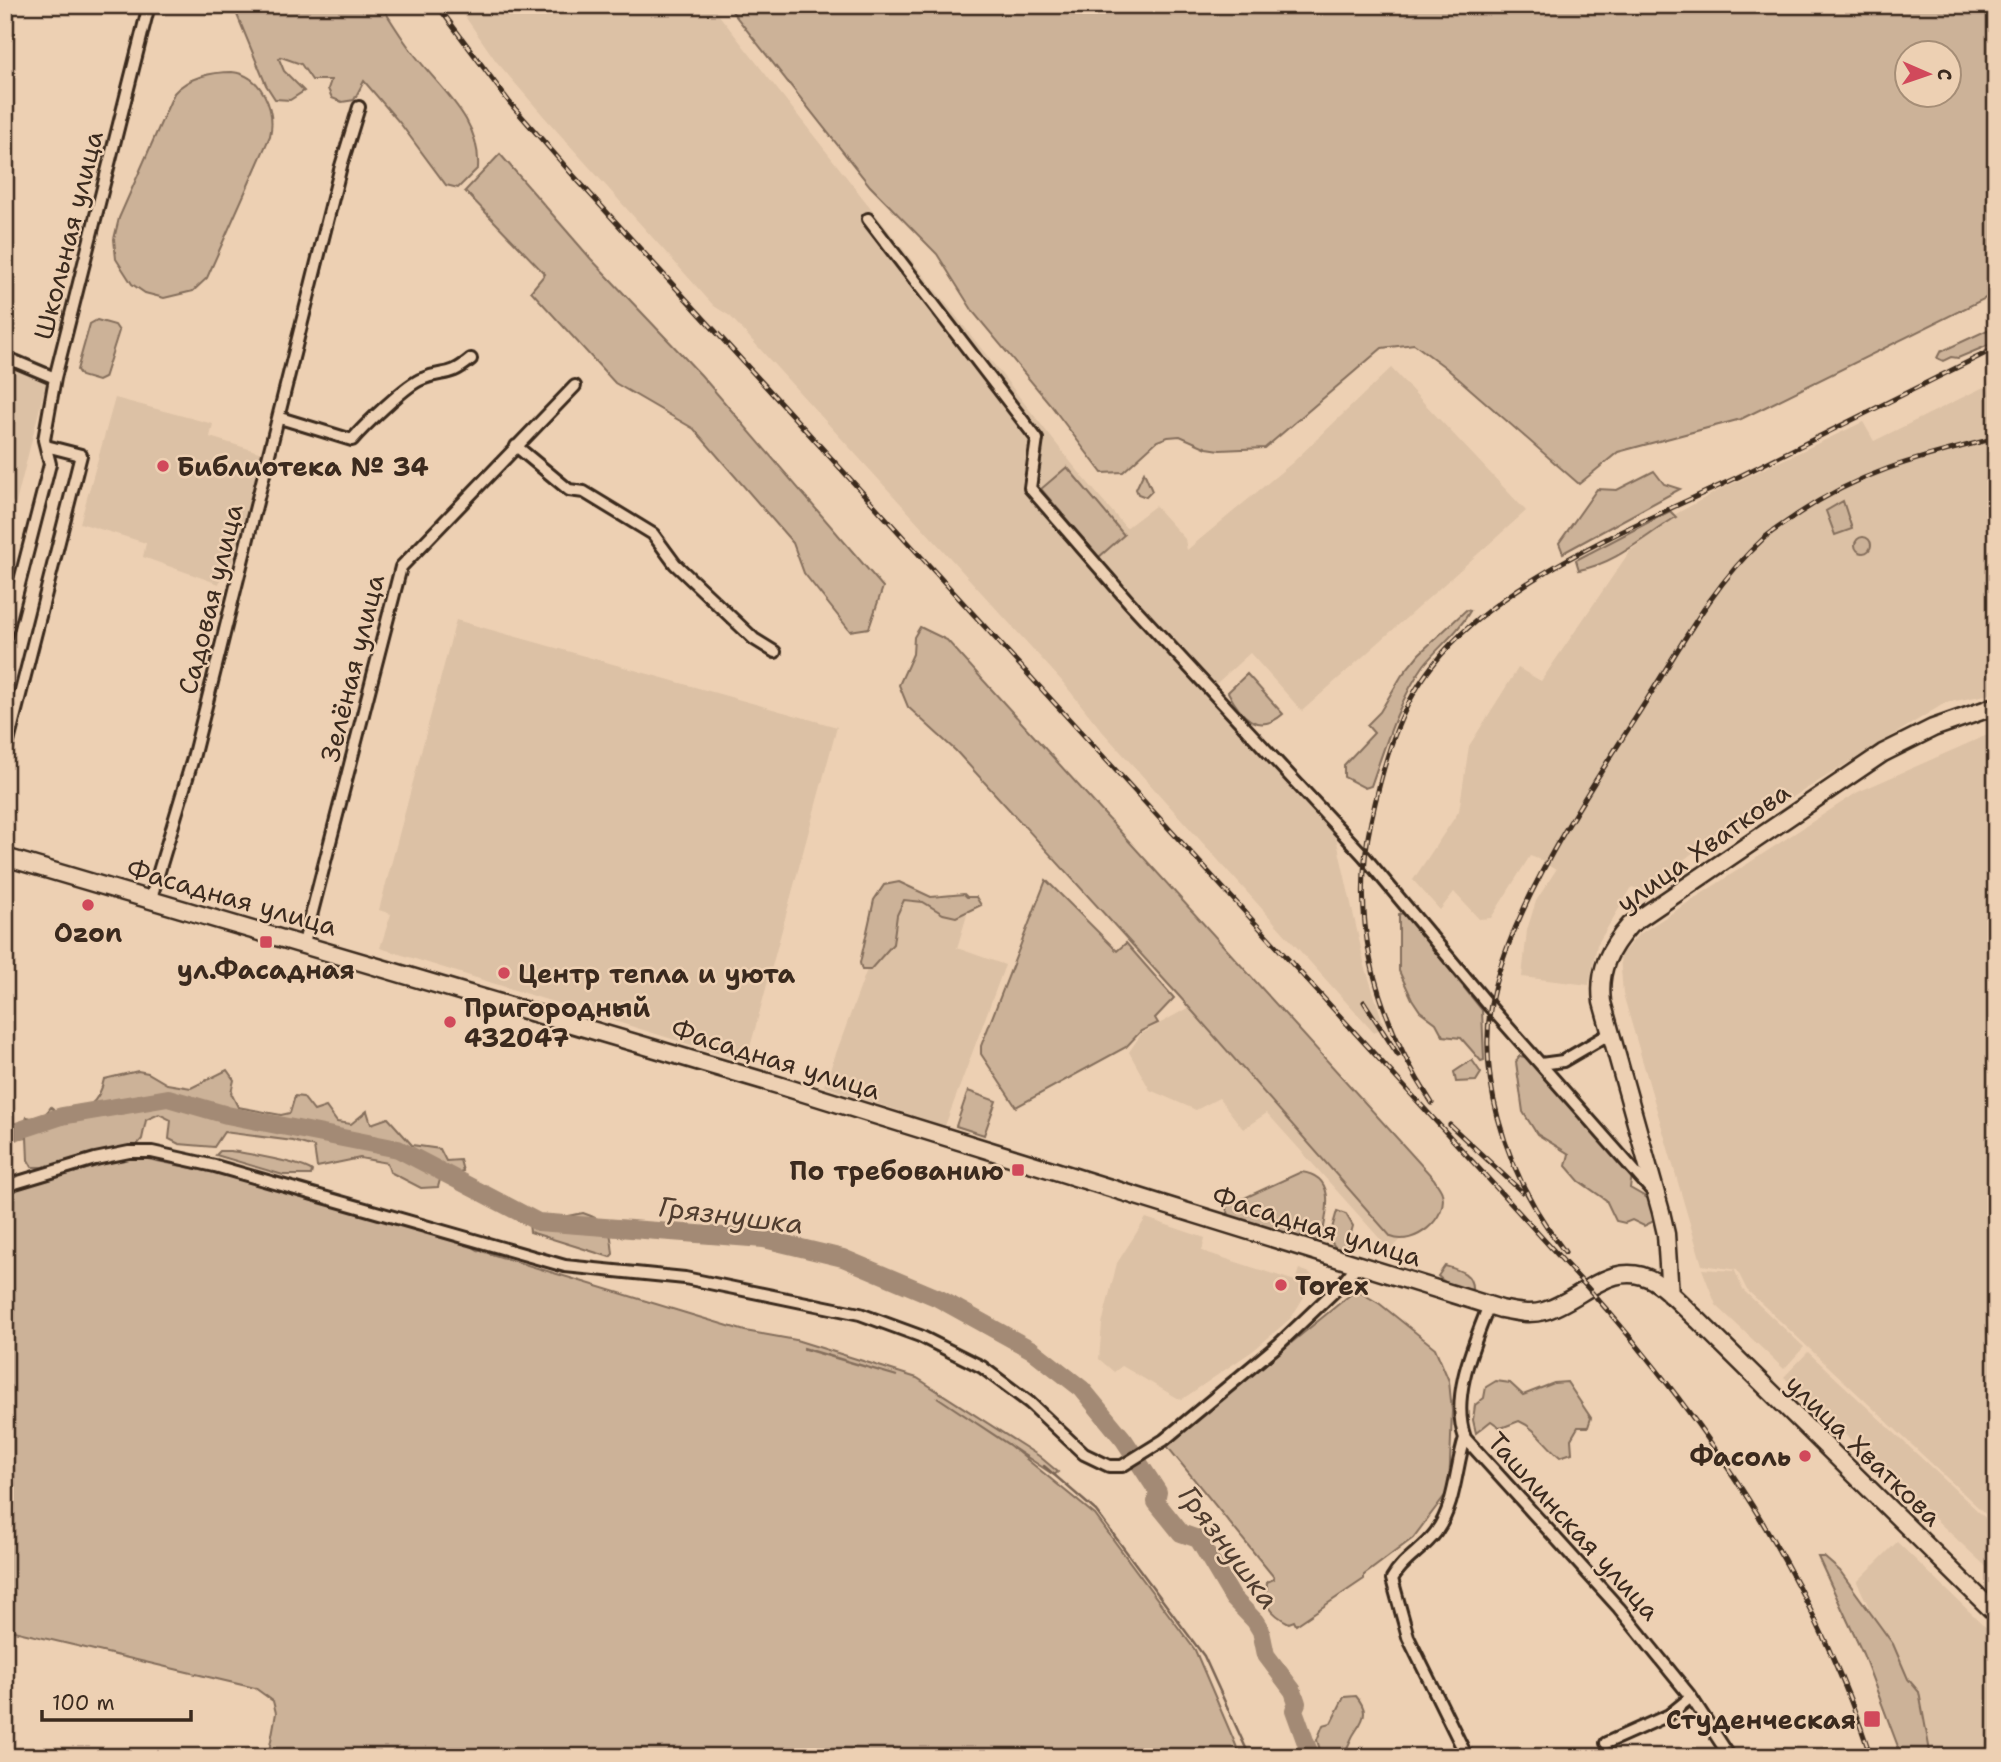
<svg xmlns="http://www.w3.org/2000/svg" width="2001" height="1762" font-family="'Shantell Sans',sans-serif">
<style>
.built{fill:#dcc1a5}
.green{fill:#ccb298;stroke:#846e5b;stroke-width:2;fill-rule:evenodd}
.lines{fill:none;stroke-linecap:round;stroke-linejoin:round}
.stream{stroke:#796452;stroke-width:2.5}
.river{stroke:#a38a74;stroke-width:18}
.street-casing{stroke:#3b2a1e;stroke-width:16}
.secondary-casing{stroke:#3b2a1e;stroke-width:21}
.street{stroke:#edd0b3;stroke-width:10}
.secondary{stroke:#edd0b3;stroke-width:16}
.rail-casing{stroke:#3b2a1e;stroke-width:5}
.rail{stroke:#edd0b3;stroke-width:2.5;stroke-dasharray:8;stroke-linecap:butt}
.poi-dot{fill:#d1495b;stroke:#edd0b3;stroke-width:2.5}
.labels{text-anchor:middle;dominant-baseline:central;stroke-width:5;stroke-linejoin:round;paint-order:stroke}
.street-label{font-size:26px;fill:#3b2a1e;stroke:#edd0b3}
.poi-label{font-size:26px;font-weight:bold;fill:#3b2a1e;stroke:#edd0b3;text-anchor:start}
.water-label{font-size:28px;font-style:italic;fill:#503d2f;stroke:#edd0b3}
</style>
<rect width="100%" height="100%" fill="#edd0b3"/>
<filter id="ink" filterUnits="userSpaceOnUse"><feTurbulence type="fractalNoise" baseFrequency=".0143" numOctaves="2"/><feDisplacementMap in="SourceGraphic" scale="14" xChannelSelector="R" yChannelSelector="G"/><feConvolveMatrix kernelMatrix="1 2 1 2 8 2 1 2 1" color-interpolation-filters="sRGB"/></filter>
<g filter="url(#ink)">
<path class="built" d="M457,5h254l362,460 53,63 29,-22 30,33 2,11 105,-87 99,-95 135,143 -224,200 -52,-58 -43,39 129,145 29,129 19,60 -10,7 -272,-302 -41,-51 -331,-364 -16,-10 -167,-186 -51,-59z
M5,363l42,16 -31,124 -11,-4z
M1996,381v312l-51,10 -194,120 -31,8 -75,60 -13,-4 -35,58 -8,40 -67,-8 5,-47 9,-29 20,-31 -18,-11 -8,-3 -39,62 -12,1 -25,-27 -14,18 -27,-30 46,-69 10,-65 49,-78 23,13 89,-130 44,-36 45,-25 144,-68 11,19z
M115,398l98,26 -3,13 52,16 -29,109 -8,-2 -6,24 -76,-27 3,-14 -66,-20z
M456,620l381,107 -91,335 -366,-114 11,-34 -12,-4z
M1996,731v793l-249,-234 -10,-20 -35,-5 -79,-271 -3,-38 18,-21 220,-143z
M907,894l60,21 -10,33 48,17 -60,161 -121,-40 42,-114z
M1200,1001l206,234 -16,15 -123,-137 -24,16 -24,-31 -23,12 -46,-20 -21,-38 12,-18z
M1146,1218l59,20 -3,13 93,30 4,-12 11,4 5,6 -24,39 -37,32 -73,50 -59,-34 -8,6 -15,-13 3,-35 15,-61z
M1702,1269l33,2 8,19 61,57 -20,22 -68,-64z
M1808,1352l188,176v48l-212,-199z
M1897,1542l99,95v120h-70l-31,-94 -38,-81z"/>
<path class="green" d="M233,5h148c11,17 21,34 33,49 27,36 67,65 64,114l-20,20 -12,-3 -46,-62 -36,-42 -10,19 -12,2 -10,-4 -4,-9 3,-9h-19l-11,-16 -20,-7 -2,2 5,12 20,20 -14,9 -15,-1 -9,-14z
M727,5h1269v288l-255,126 -123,33 -39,32 -134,-117 -31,-23 -32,4 -117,100 -45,2 -13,-2 -27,-12 -12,1 -11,4 -34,31 -21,1 -52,-69 -76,-91 -37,-59 -67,-68zM1906,52h42v42h-42z
M232,72c30,3 44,38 38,64l-63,142 -14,13 -29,7 -19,-5 -13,-9 -16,-25 -2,-20 5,-21 55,-125c14,-16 38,-21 58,-21z
M500,154l91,105 110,116 182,212 -14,41 -19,3 -46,-58 -11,-30 -99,-114 -79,-46 -84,-92 14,-17 -80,-83z
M97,320l18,5 4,6 -15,47 -6,3 -17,-5 -4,-6 13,-46z
M1996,326v16l-38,16 -7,-1 -8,4 -6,-3 3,-6z
M1067,467l57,68 -25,22 -58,-68z
M1654,471l10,13 16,5 -117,64 -4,-10 38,-54 20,1z
M1144,472l8,19 -6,6 -8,-3 -2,-5z
M1843,501l9,28 -17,6 -9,-24z
M1670,511l6,6c-33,20 -59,46 -97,53l-3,-10z
M1855 545a8 8 0 1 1 16 0a8 8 0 1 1-16 0Z
M1466,610l4,1c-12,22 -31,35 -46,54 -25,35 -39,81 -53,121l-6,2 -21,-11v-12l30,-32 -7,-8 13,-13 22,-37 17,-21z
M920,627l27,13 487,539c2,4 7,10 8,14 7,25 -28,54 -51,44l-212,-241 -223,-245 -48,-44 -9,-22 14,-31 1,-17z
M1247,674l36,40c-25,22 -43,2 -55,-22z
M1046,880l71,71 9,-8 48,55 -19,20 3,5 -17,8 -15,16 -110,60 -35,-53v-8z
M899,882l32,15 33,-3 3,3h9l5,8 -25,12 -13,-3 -20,-12 -19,-2 -7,15 -4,29 -23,26h-8l-2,-7 14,-63 10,-15z
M1404,913l78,97 2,50 -3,1 -20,-23 -18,-2 -7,-13 -16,-12 -8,-12 -13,-28v-57z
M1519,1056l13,2 100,117 -2,13 19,11 5,22 -10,5 -12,-6 -7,3 -9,-2 -10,-21 -27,-19 -13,-15 3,-12 -32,-20 -14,-22 -7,-50z
M1472,1060l9,13 -5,8 -20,1 -2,-10z
M227,1070l7,10 -3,13 7,14 43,8 9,-2 5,-17 8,1 11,14 12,-4 11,15 14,2 16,-13 4,13 17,-6 24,27 28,4 6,12 14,-1 3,11 -22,5 -3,11 -17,1 -31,-16 -3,-9 -27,-5 -43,9 -3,-20 -21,-6 -69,-9 -10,15 -35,-3 -10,-5 2,-19 -12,-6 -13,6 -4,19 -6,7 -46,8 -43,13h-15l-4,-7 -1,-23 -22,3v-13l19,-2 3,-8c11,3 17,0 24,-10l10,8c25,-5 38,-10 43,-36l34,-8 10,2 19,11 24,4z
M968,1091l28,10 -12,34 -28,-9z
M230,1151c15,2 73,12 82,20l-1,4h-28l-67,-20 4,-4z
M138,1157l92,19 238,68 10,6 267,81 51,9 121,38 122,78 19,16 -4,3 -117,-78 71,47 87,71 100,135 46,107h-973l8,-44 -3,-12 -18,-13 -250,-59v-437l117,-33zM804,1348l93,28 -93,-27z
M1301,1172c38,4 25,44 20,69l-26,-4 -65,-21 -5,-9z
M1337,1211l9,3 7,12 -5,18 -5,5 -7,-1 -7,-9z
M583,1213c27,9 27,14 30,41l-3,3 -80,-25 -1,-8z
M1445,1266c14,4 28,7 27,24l-25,-6 -9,-8z
M1356,1290l24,14 55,44 14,33 3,30 -3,79 -36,48 -49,37v4l-68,46 -2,-4 -5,2c-20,-10 -24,-18 -22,-41l7,-3 -1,-3 -107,-131z
M1496,1381l14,2 13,12 31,-12 13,-1 24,36 -3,9h-10l-7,12 1,14 -12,4c-15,-12 -24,-29 -41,-36l-18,7 -10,-7 -15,12 -3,-13 2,-15 9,-7 2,-11z
M1818,1557h6l16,14 53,73 15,35 11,13 12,65h-29l-39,-103z
M1356,1696c11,13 10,20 1,33 -14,19 -3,28 -36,24l-4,-13 6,-15 8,-2 13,-26z"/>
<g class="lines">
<path class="stream" d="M1044,1466l52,45 108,145 46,101"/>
<path class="river" d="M5,1135l57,-19 106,-18 59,17 171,34 140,73 226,17 79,19 95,40 94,52 50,39 42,51 34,52 -2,10 25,31 17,6 35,59 22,23 6,10 5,24 27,36 4,12 -3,7 17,47"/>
<g class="street-casing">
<path id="street" d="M868,219l169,220 -7,49 99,114 235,254 127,152 162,184
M5,276l2,-7
M5,357l50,21
M280,418l72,22c11,-13 55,-56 70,-61 23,-10 25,0 49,-20
M516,446l53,44 15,2 69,42 22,30 79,75 21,13
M5,639l45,-175 -6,-24 11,-62 94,-373
M5,754l76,-299 -35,-9
M151,898l42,-140 148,-592 18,-59
M304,943l97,-376 174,-181
M1541,1064l22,-3 46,-27
M5,1186l90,-27 34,-7h23l63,14 350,100 120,12 175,36 60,22 62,31 48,36 54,51 25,12h13l42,-26 114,-95 64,-61 16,-20
M1489,1305c-15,39 -39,91 -24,133l154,170 72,89 39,60
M1465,1438c-10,31 -9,66 -29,94 -13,18 -33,27 -44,47l16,58 59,120
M1606,1743l63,-28 22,-18"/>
</g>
<g class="secondary-casing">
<path id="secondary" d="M5,857l773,228 723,224c15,3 29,6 43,2 37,-10 68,-54 110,-30 16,10 30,27 45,40l297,293
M1670,1295l-4,-61 -5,-22 -59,-210c-4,-32 7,-53 28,-77l253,-172 50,-25 63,-22"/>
</g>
<use href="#street" class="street"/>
<use href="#secondary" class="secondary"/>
<g class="rail-casing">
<path id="rail" d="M437,5l73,98 62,71 1015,1113c124,139 225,292 284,470
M1364,1002l34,53
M1432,1103c-56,-86 -83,-180 -61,-282 12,-55 26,-110 61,-155 69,-89 208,-142 308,-190 85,-42 170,-85 256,-128
M1450,1125l72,67
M1565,1252c-59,-75 -97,-187 -66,-281 30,-91 86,-174 137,-254 39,-60 74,-130 127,-178 10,-9 24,-17 35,-25 65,-44 123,-57 198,-76"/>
</g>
<use href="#rail" class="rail"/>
</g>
</g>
<g class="poi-dot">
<circle cx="163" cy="466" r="7"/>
<circle cx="88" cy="905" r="7"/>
<rect x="259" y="935" width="14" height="14" rx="3.5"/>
<circle cx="504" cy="973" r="7"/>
<circle cx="450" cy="1022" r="7"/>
<rect x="1011" y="1163" width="14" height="14" rx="3.5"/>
<circle cx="1281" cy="1285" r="7"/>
<circle cx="1805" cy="1456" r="7"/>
<rect x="1863" y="1710" width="18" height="18" rx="3.5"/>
</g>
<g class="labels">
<g class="street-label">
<text transform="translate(68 235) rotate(-76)">Школьная улица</text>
<text transform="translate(210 599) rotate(-76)">Садовая улица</text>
<text transform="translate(352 668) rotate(-76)">Зелёная улица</text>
<text transform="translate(1703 847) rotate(-35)">улица Хваткова</text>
<text transform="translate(232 897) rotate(16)">Фасадная улица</text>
<text transform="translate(776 1059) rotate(17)">Фасадная улица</text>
<text transform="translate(1317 1226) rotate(17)">Фасадная улица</text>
<text transform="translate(1864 1450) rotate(44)">улица Хваткова</text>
<text transform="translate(1574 1526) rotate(48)">Ташлинская улица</text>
</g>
<g class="poi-label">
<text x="177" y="466">Библиотека № 34</text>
<text x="88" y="932" text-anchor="middle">Ozon</text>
<text x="266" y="969" text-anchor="middle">ул.Фасадная</text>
<text x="518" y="973">Центр тепла и уюта</text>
<text x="464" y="1007">Пригородный<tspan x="464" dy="30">432047</tspan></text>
<text x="1004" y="1170" text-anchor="end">По требованию</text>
<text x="1295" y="1285">Torex</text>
<text x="1791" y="1456" text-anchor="end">Фасоль</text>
<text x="1856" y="1719" text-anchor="end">Студенческая</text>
</g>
<g class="water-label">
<text transform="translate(731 1215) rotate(7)">Грязнушка</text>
<text transform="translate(1229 1547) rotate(53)">Грязнушка</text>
</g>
</g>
<rect width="2001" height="1762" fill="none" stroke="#edd0b3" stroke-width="28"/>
<rect x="14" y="14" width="1973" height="1734" fill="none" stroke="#3b2a1e" stroke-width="2.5" filter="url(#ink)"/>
<g transform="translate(1928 74) rotate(92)"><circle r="33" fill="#edd0b3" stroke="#a68e77" stroke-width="2"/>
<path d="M0-5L12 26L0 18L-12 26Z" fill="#d1495b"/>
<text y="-10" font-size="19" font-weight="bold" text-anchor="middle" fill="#3b2a1e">С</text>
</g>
<path d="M42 1710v10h149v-10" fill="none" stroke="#3b2a1e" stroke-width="3.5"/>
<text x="52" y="1710" font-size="21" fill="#3b2a1e" stroke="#edd0b3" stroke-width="5" paint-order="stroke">100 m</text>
</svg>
